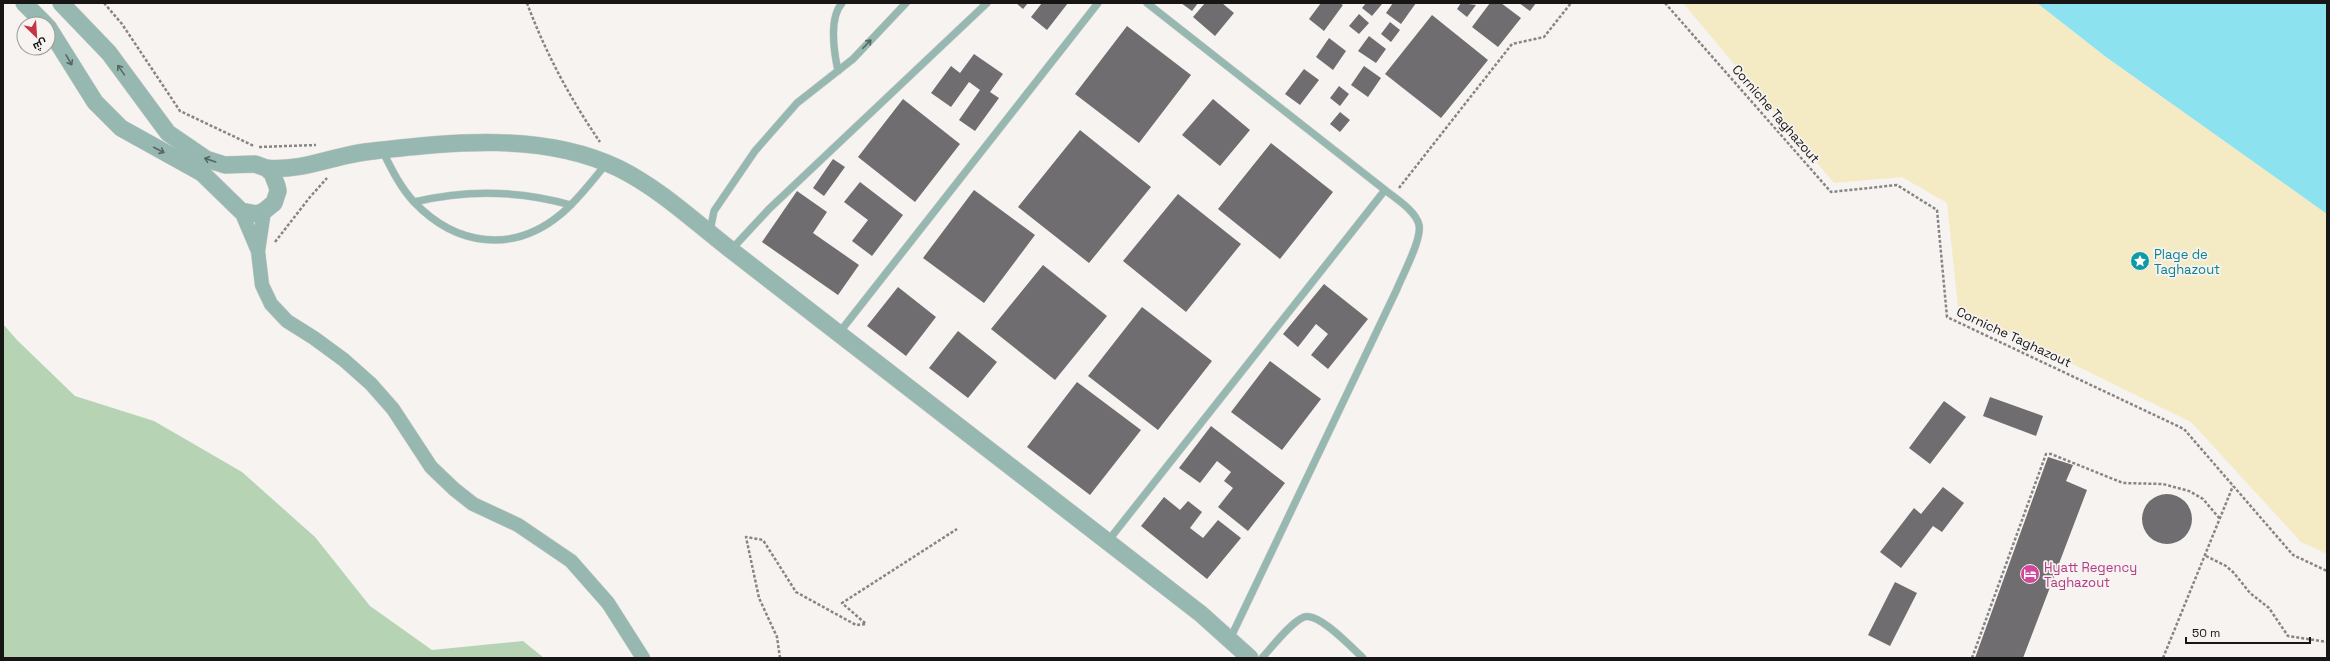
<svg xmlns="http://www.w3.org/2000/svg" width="2330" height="661" font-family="'Space Grotesk',Cairo,sans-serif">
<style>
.green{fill:#b6d4b4}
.sand{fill:#f4ebc5}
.water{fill:#8de2f0}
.building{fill:#706d71}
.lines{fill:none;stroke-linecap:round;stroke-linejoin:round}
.service-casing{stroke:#d2d0cd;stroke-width:8}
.minor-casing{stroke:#d2d0cd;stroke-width:15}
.tertiary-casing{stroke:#d2d0cd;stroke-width:18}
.path{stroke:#878583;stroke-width:2.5;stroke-dasharray:3 2;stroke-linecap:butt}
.service{stroke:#96b8b1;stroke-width:7}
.minor{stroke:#96b8b1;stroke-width:14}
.tertiary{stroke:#96b8b1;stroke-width:17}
.oneway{stroke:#566763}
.labels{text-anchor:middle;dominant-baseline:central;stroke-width:3.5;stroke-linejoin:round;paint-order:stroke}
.street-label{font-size:13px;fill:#171615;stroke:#f6f3f0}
.culture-label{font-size:13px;fill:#0d838f;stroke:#f6f3f0;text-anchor:start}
.hotel-label{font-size:13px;fill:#b23c85;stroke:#f6f3f0;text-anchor:start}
</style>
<rect width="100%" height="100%" fill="#f6f3f0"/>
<path class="green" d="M3,324l14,16 58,56 79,25 88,51 73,65 55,69 62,44 91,-9 21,17h-541z"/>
<path class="sand" d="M1683,3h354l69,54 221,157v340l-26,-12 -110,-120 -233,-114 -11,-105 -45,-26 -68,6z"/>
<path class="water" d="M2037,3h290v211l-221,-157z"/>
<path class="building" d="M1016,3h12l-5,6z
M1042,3h26l-21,27 -16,-13z
M1181,3h17l-6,8z
M1205,3h17l12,10 -19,23 -22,-19z
M1321,3h18l4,2 -19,26 -15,-12z
M1366,3h14l2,1 -10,12 -10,-8z
M1393,3h23l-15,21 -15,-11z
M1461,3l15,2 -9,12 -10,-8z
M1490,3h11l20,15 -23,29 -26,-20z
M1519,3h17l-6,8z
M1359,14l10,9 -10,11 -10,-8z
M1432,15l56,45 -47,58 -56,-44z
M1390,22l10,8 -9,12 -10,-8z
M1127,26l64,49 -52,68 -64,-49z
M1369,36l17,13 -10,14 -18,-12z
M1329,38l17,13 -13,19 -17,-13z
M974,54l29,20 -13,18 9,6 -24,33 -16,-11 21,-30 -11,-8 -18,25 -20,-14 20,-27 9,7z
M1364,66l17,12 -13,19 -17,-12z
M1304,69l15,11 -19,25 -15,-11z
M1339,86l10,8 -9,12 -10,-8z
M903,99l57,45 -45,58 -57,-45z
M1213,99l37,31 -30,36 -38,-31z
M1340,112l10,8 -10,12 -10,-8z
M1080,130l71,57 -62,76 -71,-56z
M1271,143l62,49 -53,67 -62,-50z
M833,159l12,8 -21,29 -11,-8z
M860,182l43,33 -31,41 -20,-15 16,-21 -24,-18z
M974,190l61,45 -51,68 -61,-45z
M797,191l30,21 -14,21 46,32 -21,30 -76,-53z
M1178,194l63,50 -55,68 -63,-51z
M1043,265l64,51 -52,64 -64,-51z
M1324,284l44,35 -40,50 -17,-14 17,-21 -12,-10 -18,23 -15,-13z
M898,287l38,30 -30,39 -39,-30z
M1142,307l70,54 -54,69 -70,-54z
M958,331l39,31 -29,36 -39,-30z
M1270,361l51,38 -39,51 -51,-38z
M1077,382l64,48 -51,65 -63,-48z
M1990,397l53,19 -7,20 -53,-20z
M1944,401l22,16 -36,47 -21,-16z
M1211,426l74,57 -37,48 -30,-24 15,-19 -9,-7 7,-9 -14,-11 -17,22 -21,-15z
M2048,457l25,8 -7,16 21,9 -64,168h-48z
M1943,487l21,16 -22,29 -9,-6 -32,42 -21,-16 34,-44 7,6z
M2142 519a25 25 0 1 1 50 0a25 25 0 1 1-50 0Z
M1164,497l16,13 8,-9 14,11 -12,16 13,10 15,-18 23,18 -34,41 -66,-53z
M1895,582l22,11 -27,53 -22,-11z"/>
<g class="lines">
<g class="service-casing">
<path id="service" d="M1147,3l238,187c10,8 31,21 34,35 3,14 -16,49 -22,64l-167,350
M838,71c-4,-19 -9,-53 4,-68
M382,150c9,18 18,37 32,52 42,44 99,52 147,12 17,-14 31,-33 45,-50
M414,202c54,-13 104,-12 157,3
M710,231l4,-20 41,-60 42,-48 56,-44 53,-56
M731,250l38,-41 218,-206
M839,333l259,-330
M1108,541l277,-351
M1262,658c10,-11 29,-36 42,-41 15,-5 48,31 59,41"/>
</g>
<g class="minor-casing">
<path id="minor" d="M241,211l17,40 4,34 9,19 16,17 27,17 30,22 27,24 22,25 38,58 23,22 19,15 45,21 53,36 37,42 35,55
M258,251l6,-40"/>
</g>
<g class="tertiary-casing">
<path id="tertiary" d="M24,3l21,21
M48,27l47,75 26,26 81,45 39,38 16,3 7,-3 10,-8 4,-12 -1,-5 -5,-13 -6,-5 -11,-4 -30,1 -19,-6 -38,-26 -59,-80 -48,-50
M266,168c37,4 71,-14 107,-17 80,-9 170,-19 245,17 41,20 77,54 113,82l470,364 49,44"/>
</g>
<path class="path" d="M104,3l18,21 58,87 74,35
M527,3c18,49 44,97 73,139
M1665,3l166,189 66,-7 40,25 10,107 237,112 109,126 34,16
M259,147l57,-2
M1399,188l113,-144 32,-7 27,-34
M275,242l35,-45 17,-19
M2206,556l20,10 8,7 16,20 19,15 19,28 39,6
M780,658l-3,-21 -18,-39 -13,-61 17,3 33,52 60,33 10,-1 -24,-21 115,-74
M1972,658l74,-204h5l72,29 40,1 26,7 14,8 17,20
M2163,658l70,-172"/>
<use href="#service" class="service"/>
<use href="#minor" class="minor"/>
<use href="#tertiary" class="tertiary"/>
</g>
<defs><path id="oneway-shaft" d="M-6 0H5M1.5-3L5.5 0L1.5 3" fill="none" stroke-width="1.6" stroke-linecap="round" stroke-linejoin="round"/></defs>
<g class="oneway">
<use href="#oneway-shaft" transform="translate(867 44) rotate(-46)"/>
<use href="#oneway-shaft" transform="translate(69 60) rotate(60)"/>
<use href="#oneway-shaft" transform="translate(121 70) rotate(-125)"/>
<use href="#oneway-shaft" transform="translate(159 150) rotate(27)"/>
<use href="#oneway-shaft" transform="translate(210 160) rotate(-161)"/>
</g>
<defs>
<g id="sight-disc" transform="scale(1)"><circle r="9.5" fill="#0f9aa8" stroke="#f6f3f0"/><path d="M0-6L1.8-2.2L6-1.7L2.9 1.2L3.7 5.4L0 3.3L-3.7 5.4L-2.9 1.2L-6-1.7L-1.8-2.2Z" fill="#fff"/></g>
<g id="hotel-disc" transform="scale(1)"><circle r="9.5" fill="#d1479c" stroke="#f6f3f0"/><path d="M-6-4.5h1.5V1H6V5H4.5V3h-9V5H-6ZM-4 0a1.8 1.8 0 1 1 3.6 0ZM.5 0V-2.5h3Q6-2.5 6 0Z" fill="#fff"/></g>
</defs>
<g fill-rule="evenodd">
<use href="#sight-disc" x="2140" y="261"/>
<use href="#hotel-disc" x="2030" y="574"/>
</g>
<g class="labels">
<g class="street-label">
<text transform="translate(1776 114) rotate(49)">Corniche Taghazout</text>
<text transform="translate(2014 337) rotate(25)">Corniche Taghazout</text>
</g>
<g class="culture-label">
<text x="2154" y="254">Plage de<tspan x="2154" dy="15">Taghazout</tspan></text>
</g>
<g class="hotel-label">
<text x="2044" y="567">Hyatt Regency<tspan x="2044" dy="15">Taghazout</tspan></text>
</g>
</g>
<rect width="2330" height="661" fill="none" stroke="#171615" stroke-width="8"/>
<g transform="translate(36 36) rotate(155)"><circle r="19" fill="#f6f3f0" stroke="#9d9b98"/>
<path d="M0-3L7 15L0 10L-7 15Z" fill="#c53544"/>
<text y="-6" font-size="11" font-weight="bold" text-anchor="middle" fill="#171615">ش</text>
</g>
<path d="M2186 637v6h124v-6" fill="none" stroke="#171615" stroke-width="2"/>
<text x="2192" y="637" font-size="12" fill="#171615" stroke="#f6f3f0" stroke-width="3" paint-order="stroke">50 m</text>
</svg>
